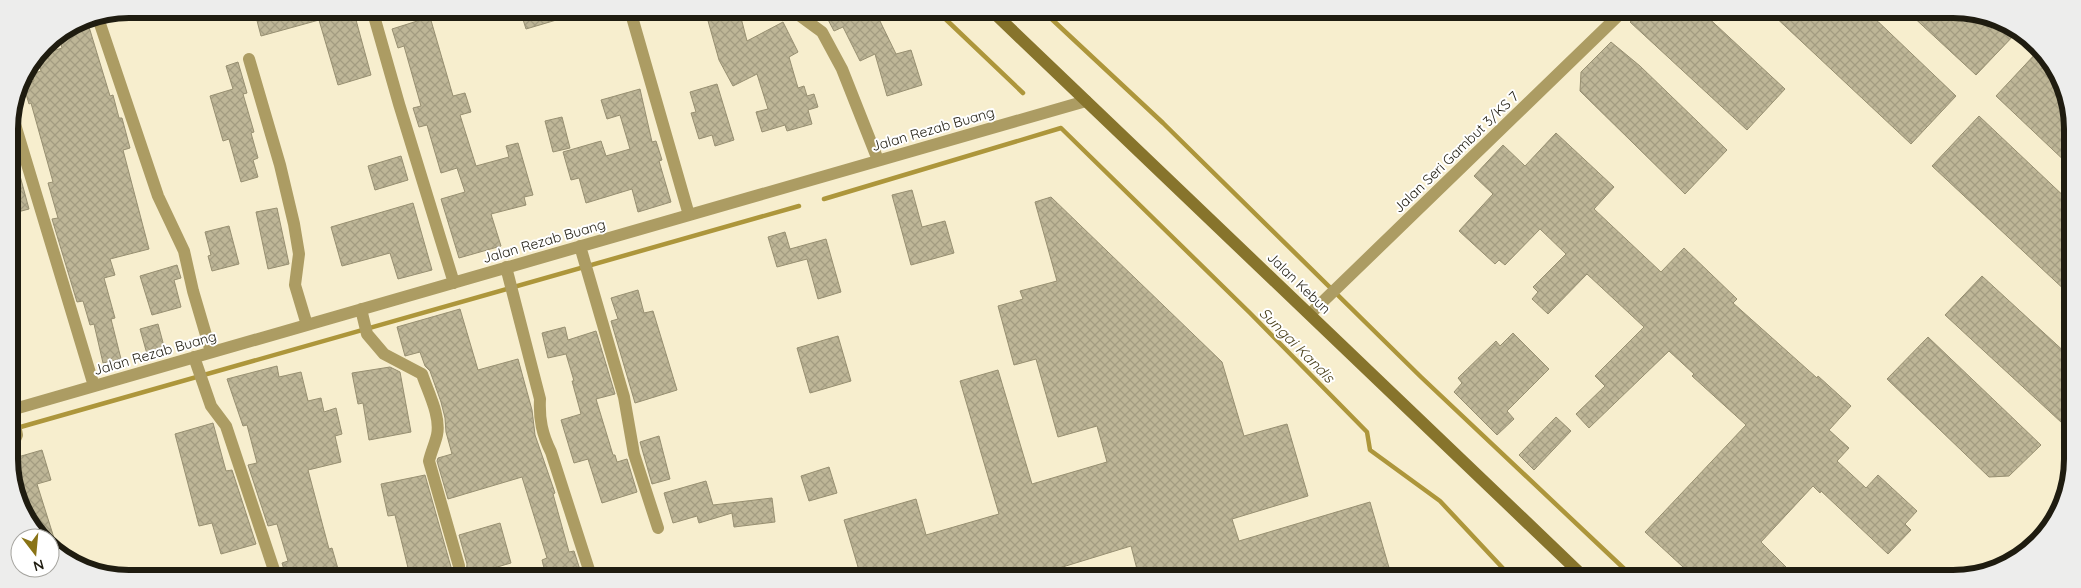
<svg xmlns="http://www.w3.org/2000/svg" width="2081" height="588" font-family="Quicksand,sans-serif">
<style>
.lines{fill:none;stroke-linecap:round;stroke-linejoin:round}
.stream{stroke:#ad963b;stroke-width:4.5}
.building{fill:url(#building-cross-hatch);stroke:#978f71}
.minor{stroke:#ac9c63;stroke-width:12}
.secondary{stroke:#87742c;stroke-width:12}
.labels{text-anchor:middle;dominant-baseline:central;stroke-width:4;stroke-linejoin:round;paint-order:stroke}
.street-label{font-size:14px;fill:#1f1c10;stroke:#fff}
.water-label{font-size:15px;font-style:italic;fill:#4b411b;stroke:#fff}
.rim{fill:none;stroke:#1f1c10;stroke-width:6}
</style>
<defs>
<pattern id="building-cross-hatch" width="8" height="8" patternUnits="userSpaceOnUse" patternTransform="scale(1.25)"><rect width="8" height="8" fill="#beb697"/><path d="M0 0l8 8M0 8l8-8" fill="none" stroke="#a39c81"/></pattern>
</defs>
<rect width="100%" height="100%" fill="#f7eece"/>
<g class="lines">
<path class="stream" d="M936,10l87,83
M1043,11l120,112 258,254 213,201
M824,199l237,-71 189,185 117,119 3,18 70,51 72,77
M17,428l782,-222"/>
</g>
<path class="building" d="M254,9h99l18,66 -33,10 -19,-65 -58,16z
M520,10h60v3l-54,16z
M705,10h34l8,31 36,-19 15,30 -9,5 9,31 6,-2 3,10 7,-2 4,13 -10,3 4,14 -25,7 -2,-6 -23,7 -6,-20 12,-3 -11,-35 -24,12 -14,-26z
M823,10h50l4,8 1,-1 18,37 15,-4 11,35 -35,11 -12,-42 -15,7 -17,-34 -9,4z
M1640,12h62l83,77 -38,41 -117,-108z
M1770,12h98l88,84 -45,48z
M1909,13h75l32,20 -40,42z
M86,17l24,79 3,-1 6,23h3l8,30 -7,2 26,99 -39,10 5,16 -11,3 11,40 -4,1 10,40 -18,4 -9,-39 -4,1 -7,-24 -6,1 -25,-83 6,-1 -10,-35 5,-1 -22,-79 -2,1 -6,-20 11,-3 -2,-7 9,-3 -4,-15 25,-8 -4,-14z
M430,17l23,79 12,-3 6,19 -11,3 16,51 33,-9 -3,-11 12,-3 15,52 -9,2 2,8 -35,9 10,32 -42,12 -18,-59 24,-7 -8,-24 -16,5 -14,-48 -8,2 -6,-19 8,-2 -17,-60 -6,2 -6,-19z
M1611,42l29,24 87,84 -42,44 -105,-103 1,-19z
M2038,51l10,9 22,45v61l-74,-70z
M238,62l9,31 -4,1 11,38 -3,1 7,25 -5,2 5,17 -17,5 -12,-43 -6,2 -13,-45 23,-7 -7,-23z
M717,84l17,56 -19,6 -3,-11 -13,4 -8,-26 5,-1 -6,-20z
M640,89l12,53 4,-1 6,19 -3,1 12,41 -33,10 -6,-23 -46,14 -7,-25 -8,2 -8,-28 38,-11 5,15 24,-7 -10,-34 -13,4 -6,-19z
M1979,116l91,86 -1,92 -137,-128z
M562,117l8,31 -17,4 -8,-31z
M1556,133l58,54 -20,22 67,63 23,-24 53,51 -4,4 84,75 1,-2 33,30 -22,24 20,18 -12,13 29,27 12,-13 39,36 -12,13 6,6 -23,24 -67,-63 -1,2 -7,-7 -52,56 37,37 -103,-1 -50,-46 101,-107 -54,-49 2,-2 -25,-23 -80,77 -13,-14 29,-28 -10,-10 49,-49 -57,-53 -39,40 -16,-15 6,-7 -5,-5 33,-33 -26,-25 -35,36 -6,-5 -4,4 -36,-33 34,-37 -19,-18 29,-31 22,21z
M9,150h4l16,59 -19,5z
M401,156l7,24 -33,10 -7,-24z
M912,190l10,37 23,-6 9,32 -43,12 -19,-70z
M1051,197l171,165 22,74 43,-12 21,72 -76,23 7,22 131,-39 22,76 -253,-1 -8,-31 -75,23 3,8h-198l-17,-57 72,-21 10,36 73,-21 -39,-133 38,-11 34,114 75,-22 -10,-36 -39,11 -22,-78 -22,6 -16,-59 25,-7 -3,-8 37,-10 -22,-79z
M413,203l19,67 -34,9 -8,-26 -48,13 -11,-39z
M277,208l12,56 -21,5 -12,-57z
M229,226l10,38 -27,7 -4,-15 3,-1 -6,-23z
M785,232l5,17 36,-10 15,53 -23,7 -11,-40 -30,8 -9,-30z
M177,265l4,13 -7,2 7,27 -29,8 -12,-39z
M1982,276l87,80v61l-7,6 -117,-108z
M638,290l6,23 9,-2 24,79 -42,13 -24,-82 7,-2 -7,-21z
M460,309l18,61 40,-11 14,51 3,25 20,58 -2,1 16,58 5,-1 8,25h-36l-4,-16 5,-2 -25,-81 -74,22 -11,-38 1,-3 14,-4 -6,-22 -1,-14 -4,-16 -11,-31 -5,-5 -5,-14 -15,4 -8,-29z
M158,324l7,26 -18,4 -7,-25z
M565,327l3,13 28,-9 19,63 -19,5 17,56h2l2,7 10,-3 10,33 -35,11 -14,-44 -14,4 -13,-43 20,-6 -9,-33h2l-8,-27 -18,4 -6,-25z
M1513,333l36,36 -42,42 7,8 -17,16 -43,-43 8,-9 -4,-5 38,-37 4,5z
M838,336l13,45 -41,12 -13,-45z
M1928,337l113,108 -32,31 -20,1 -102,-98z
M277,366l2,11 22,-5 7,29 13,-3 3,14 12,-4 6,26 -7,2 6,26 -33,8 21,79 3,-1 8,28h-29l-2,-5 -15,5h-8l-4,-13 6,-2 -11,-37 -9,2 -20,-61 9,-2 -10,-38 -4,1 -16,-47z
M390,367l10,5 11,60 -42,8 -6,-37 -5,1 -6,-31z
M1556,417l15,14 -37,39 -15,-15z
M213,423l13,48 6,-1 24,74 -35,10 -9,-31 -13,3 -24,-92z
M659,436l11,43 -18,5 -12,-42z
M42,450l9,30 -14,4 17,54h-16l-27,-55v-24z
M829,467l8,26 -28,8 -8,-25z
M425,475l26,92 -1,9h-40l-15,-61 -7,1 -7,-32z
M706,481l7,24 59,-7 3,24 -41,5 -2,-14 -33,10 -2,-7 -24,7 -9,-30z
M500,523l11,40 -45,13 1,-12 -8,-29z"/>
<g class="lines">
<path class="minor" d="M372,9l27,95 55,179
M630,10l59,205
M792,10l30,22 20,37 36,91
M97,15l61,181 26,55 9,40 18,61
M249,59l31,106 14,59 5,30 -4,31 12,40
M11,111l83,275
M580,246l44,151 10,57 24,74
M506,267l34,132c-1,20 2,35 11,53l40,124
M361,309l6,25 17,20 38,20c6,18 19,42 15,61 -2,9 -6,17 -8,26l30,105 -1,10
M1310,314l312,-302
M194,357l17,49 15,20 50,150
M11,410l1075,-309
M11,449l6,-14 -5,-25"/>
<path class="secondary" d="M992,11l593,567"/>
</g>
<g class="labels">
<g class="street-label">
<text transform="translate(933 129) rotate(-16)">Jalan Rezab Buang</text>
<text transform="translate(1456 152) rotate(-44)">Jalan Seri Gambut 3/KS 7</text>
<text transform="translate(544 241) rotate(-16)">Jalan Rezab Buang</text>
<text transform="translate(1299 283) rotate(44)">Jalan Kebun</text>
<text transform="translate(155 353) rotate(-16)">Jalan Rezab Buang</text>
</g>
<g class="water-label">
<text transform="translate(1297 345) rotate(45)">Sungai Kandis</text>
</g>
</g>
<path d="M0 0H2081V588H0ZM129 18H1953A111 111 0 0 1 2064 129V459A111 111 0 0 1 1953 570H129A111 111 0 0 1 18 459V129A111 111 0 0 1 129 18Z" fill="#ededec" fill-rule="evenodd"/>
<path class="rim" d="M129 18H1953A111 111 0 0 1 2064 129V459A111 111 0 0 1 1953 570H129A111 111 0 0 1 18 459V129A111 111 0 0 1 129 18Z"/>
<g transform="translate(35 553) rotate(164)"><circle r="24" fill="#ffffff" stroke="#a5a49f"/>
<path d="M0-4L9 19L0 12L-9 19Z" fill="#897316"/>
<text y="-8" font-size="14" font-weight="bold" text-anchor="middle" fill="#1f1c10">N</text>
</g>
</svg>
